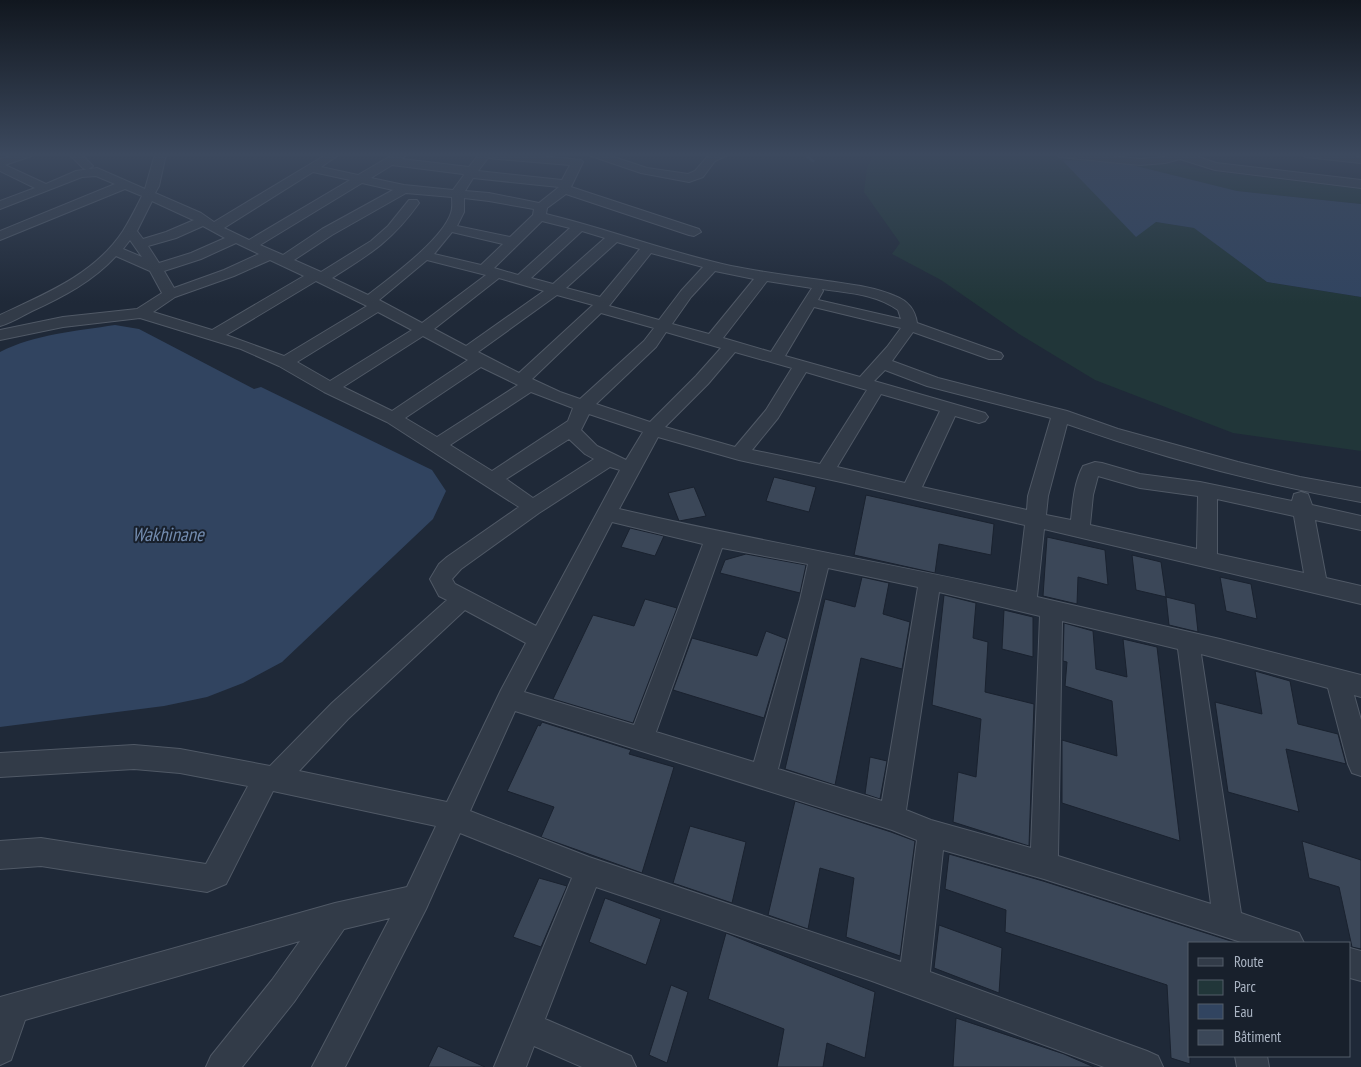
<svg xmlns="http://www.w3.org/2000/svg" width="1361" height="1067" font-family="'PT Sans Narrow',sans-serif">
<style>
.green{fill:#213639}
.water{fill:#314460}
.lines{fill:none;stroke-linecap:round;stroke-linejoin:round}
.stream{stroke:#314460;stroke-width:3}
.building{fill:#3b4758;stroke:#1a222f}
.street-casing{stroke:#505966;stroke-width:2}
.street{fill:#323b48;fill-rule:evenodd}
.labels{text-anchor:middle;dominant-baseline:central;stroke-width:4;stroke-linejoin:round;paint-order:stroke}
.water-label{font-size:19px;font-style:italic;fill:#738caf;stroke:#18202c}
</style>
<rect width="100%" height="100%" fill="#1f2938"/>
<path class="green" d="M874,154h255l82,17 150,18v15l-125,-13 -120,-30 40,61 39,6 72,54 94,15v154l-128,-18 -138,-53 -76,-46 -78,-54 -49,-26 8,-11 -36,-51 3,-24z"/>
<path class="water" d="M1062,160l54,1 121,30 124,13v93l-94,-15 -73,-54 -38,-6 -20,15z
M115,325l24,4 115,60 7,-2 171,83 14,21 -13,28 -151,143 -39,21 -36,14 -43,9 -164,21v-375c35,-18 77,-21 115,-27z"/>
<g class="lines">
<path class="stream" d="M805,154l8,7"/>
</g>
<path class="building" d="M774,477l42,10 -7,25 -43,-11z
M694,487l12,29 -27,5 -11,-28z
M866,495l128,29 -3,31 -52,-11 -4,29 -81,-18z
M630,528l34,8 -9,20 -34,-9z
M1047,537l58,13 3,35 -30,-8 -1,27 -34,-8z
M746,554l60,11 -6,28 -80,-20 5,-13z
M1132,555l29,7 5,35 -30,-7z
M862,577l27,6 -6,31 27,8 -8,47 -41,-11 -26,127 -50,-16 40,-170 30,8z
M1220,577l31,7 6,35 -31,-8z
M944,595l32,8 -3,35 15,4 -3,50 49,12 -5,142 -76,-24 5,-50 18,5 5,-58 -49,-14z
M1166,597l29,7 3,28 -29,-7z
M645,599l32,9 -44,115 -80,-24 40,-84 41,11z
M1004,610l29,7v40l-31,-8z
M1064,623l29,8 3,38 31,8 -4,-38 34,8 23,194 -118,-38v-63l55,16 -5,-55 -47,-15 2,-24 -4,-1z
M766,631l21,8 -23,79 -91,-28 19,-52 65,18z
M1255,671l35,10 8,43 40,10 8,30 -60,-15 13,63 -71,-20 -13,-90 47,12z
M542,722l89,28 -2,4 45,13 -32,106 -101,-36 13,-30 -47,-16 31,-66 2,1z
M870,757l17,4 -7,38 -15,-5z
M795,801l96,31 24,9 -15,115 -54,-19 8,-59 -34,-10 -12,61 -40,-14z
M690,826l56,16 -14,61 -59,-20z
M1302,841l59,19v89l-9,-2 -13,-60 -30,-9z
M949,854l94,27 191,61v1h-44v121l-19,-6 -4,-73 -162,-53 1,-22 -61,-21z
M539,878l28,8 -26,61 -28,-10z
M605,898l56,21 -15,46 -57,-23z
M939,925l63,23 -3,45 -65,-25z
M726,933l149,59 -10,66 -38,-15 -4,24h-46l7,-38 -76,-30z
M671,985l17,7 -21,71 -18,-8z
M956,1018l108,36 30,13h-141z
M438,1046l47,21h-57z"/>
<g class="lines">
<g class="street-casing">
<path id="street" d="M17,154h16l-2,2 -26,9 41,19 30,-13 21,-3 48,21 10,-35h11l-7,32 -4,7 46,20 13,9 113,-68h13l-19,13 37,8 36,-21h13l-5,5 67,8 10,-13h42l60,6 2,2 -12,25 128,42 2,3 -7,4 -5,-1 -123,-41 -19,14 -1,6c62,15 122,38 185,52 30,6 60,10 90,14 25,4 51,6 74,16 13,5 20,13 22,27l84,30 2,3 -2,3h-12l-76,-27 -21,29 46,17 129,33 51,18 120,33 62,15 61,11v14c-100,-18 -198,-44 -294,-78l-19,72 -2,19 25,5c2,-18 3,-37 12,-54l12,-4 7,1 38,11 60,8 92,19 2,-7 7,-2 7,2 4,11 49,11v14l-46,-10 11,58 35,8v18l-317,-75 -7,68 183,42 141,36v22l-7,-2 7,25v56l-9,-3 -4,-9 -20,-76 -127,-34 40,259 58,20 5,10h-60l-200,-64 -101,-29 -13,122 217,79 11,5 5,11h-59l-232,-86 -276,-94 -51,132 86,37 5,11h-54l-48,-21 -8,21h-32l78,-189 -112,-45 -34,76 -81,158h-33l78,-149 -46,11 -50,73 -52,65h-36l5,-11 61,-76 28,-39 -275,79 -14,40 -11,5v-68l335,-94 72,-16 29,-61 -163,-35 -47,93 -19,8 -166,-26 -41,3v-28l41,-3 165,26 42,-78 -68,-13 -46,-4 -134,8v-24l134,-8 46,4 90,17 62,-63 115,-103 -8,-4 -9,-17 9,-15 8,-7 72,-50 -132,-85 -63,-30 -45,-26 -38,-17 -101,-31 -77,9 -63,13v-10l63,-13 74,-8 25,-16 -12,-22 -34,-15c-23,25 -53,41 -84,55 -10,5 -21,12 -32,15v-11c45,-21 95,-41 123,-84 7,-11 13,-23 19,-35l-17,-7 -125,51v-9l115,-47 -19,-8 -14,1 -82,32v-8l35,-13 -35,-17v-12zM488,158l82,7 -8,15 -84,-9zM392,165l71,9 1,1 -11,15 -49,-5 -33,-7zM313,172l37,8 -101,60 -25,-12zM473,178l86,9 -20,16 -50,-10 -24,-2zM362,183l31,7 -71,39 -39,26 -23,-10zM406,193l46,4c0,5 1,11 -1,16 -9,27 -60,64 -83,82l-36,-17c38,-24 60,-37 87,-75l-2,-3h-8l-21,26 -17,15 -50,31 -27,-12 38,-25zM464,198l25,3 45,8 -1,6 -23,22 -53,-11 7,-14zM152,201l39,18 3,1 -28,12 -23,7 -6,-8zM542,221l28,7 -52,47 -24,-7zM203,226l22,12 -34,15 -32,10 -11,-17 28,-8zM582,231l23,7 -52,46 -22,-6zM452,232l51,12 -22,21 -47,-11zM130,240l12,17 -19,-8zM617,242l23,7 -40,48 -34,-9zM236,243l23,11 -35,16 -50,18 -10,-17 37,-12zM651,253l52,14 -22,24 -22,29 -50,-14zM270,260l34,16 -92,54 -59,-18 22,-15 59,-21zM427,260l59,15 -64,48 -43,-23zM715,271l39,8 -45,55 -37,-10 19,-27zM499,278l45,13 -78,55 -32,-17zM316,281l51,25 -83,50 -58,-21zM767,281l45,7 -41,64 -48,-14zM822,289c26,4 54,5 76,21l3,9 -83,-19 5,-9zM557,295l36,10 -74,68 -41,-21zM814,307l87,21 -14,19 -27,30 -75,-21zM378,312l34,18 -82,51 -33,-19zM601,313l53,15 -10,13 -64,58 -20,-7 -28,-13zM666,332l55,16 -25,28 -46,46 -54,-18 60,-57zM423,336l45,24 -76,51 -49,-24zM735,352l57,16 -26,42 -31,37 -70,-20 43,-43zM481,367l37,18 -81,52 -32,-19zM885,370l42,16 124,32 -23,78 -1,14 -105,-23 33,-71 24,7 6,-2 3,-4 -3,-4 -111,-32zM806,372l61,18 -47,74 -68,-14 26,-32zM531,392l42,16 -5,13 -76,50 -42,-26zM881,394l59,17 -35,72 -68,-16zM589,414l54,18 -17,28 -29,-14 -16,-16zM658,437l81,23 102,22 184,43 -8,67c-133,-30 -266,-52 -398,-83zM569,439l16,15 9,5 -61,39 -27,-19zM610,467l10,3 -84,156 -81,-42 -3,-5 9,-10 78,-56zM1098,476l42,12 58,8 -1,53 -107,-24 3,-30zM1217,499l77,17 10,57 -87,-19zM612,522l91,22 -69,181 -110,-33zM722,548l86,16 -8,36 -46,162 -98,-30zM828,568l90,19 -36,214 -104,-32zM939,592l101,24 -9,232 -100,-28 -25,-10zM465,610l61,33 -25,47 -54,112 -148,-31 49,-52zM1062,621l116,28 33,255 -153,-48zM515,711l377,119 25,10 -16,122 -312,-105 -119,-46z
M69,154h12l12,12 -6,4 -4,-2z
M590,154h15l42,14 41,6 7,-3 12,-14 8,-3h15l-15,7 -12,16 -14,5 -48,-9 -50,-17z
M1054,154h37l49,5 24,-2 6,-3h20l26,9 145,17v8l-146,-18 -35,-11 -15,4 -25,2 -80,-8z
M1300,154h34l27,3v6l-55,-6z
M1350,948l11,3v30l-11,-3z
M1235,1056h32l2,11h-32z"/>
</g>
<use href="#street" class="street"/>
</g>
<linearGradient id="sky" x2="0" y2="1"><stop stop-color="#11171f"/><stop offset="0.51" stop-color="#3c495e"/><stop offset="1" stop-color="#3c495e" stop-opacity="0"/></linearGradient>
<rect width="1361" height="303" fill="url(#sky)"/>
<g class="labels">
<g class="water-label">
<text x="168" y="534">Wakhinane</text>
</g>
</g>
<rect x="1188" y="942" width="162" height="115" fill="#18202c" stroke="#535c69"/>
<rect x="1198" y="958" width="25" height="8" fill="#323b48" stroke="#535c69"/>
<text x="1234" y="967" font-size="15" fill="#acb6c5">Route</text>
<rect x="1198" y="980" width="25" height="15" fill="#213639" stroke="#535c69"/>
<text x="1234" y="992" font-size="15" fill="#acb6c5">Parc</text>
<rect x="1198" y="1004" width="25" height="15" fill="#314460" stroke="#535c69"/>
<text x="1234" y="1017" font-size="15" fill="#acb6c5">Eau</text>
<rect x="1198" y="1030" width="25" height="15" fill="#3b4758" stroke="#535c69"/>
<text x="1234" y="1042" font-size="15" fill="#acb6c5">Bâtiment</text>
</svg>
